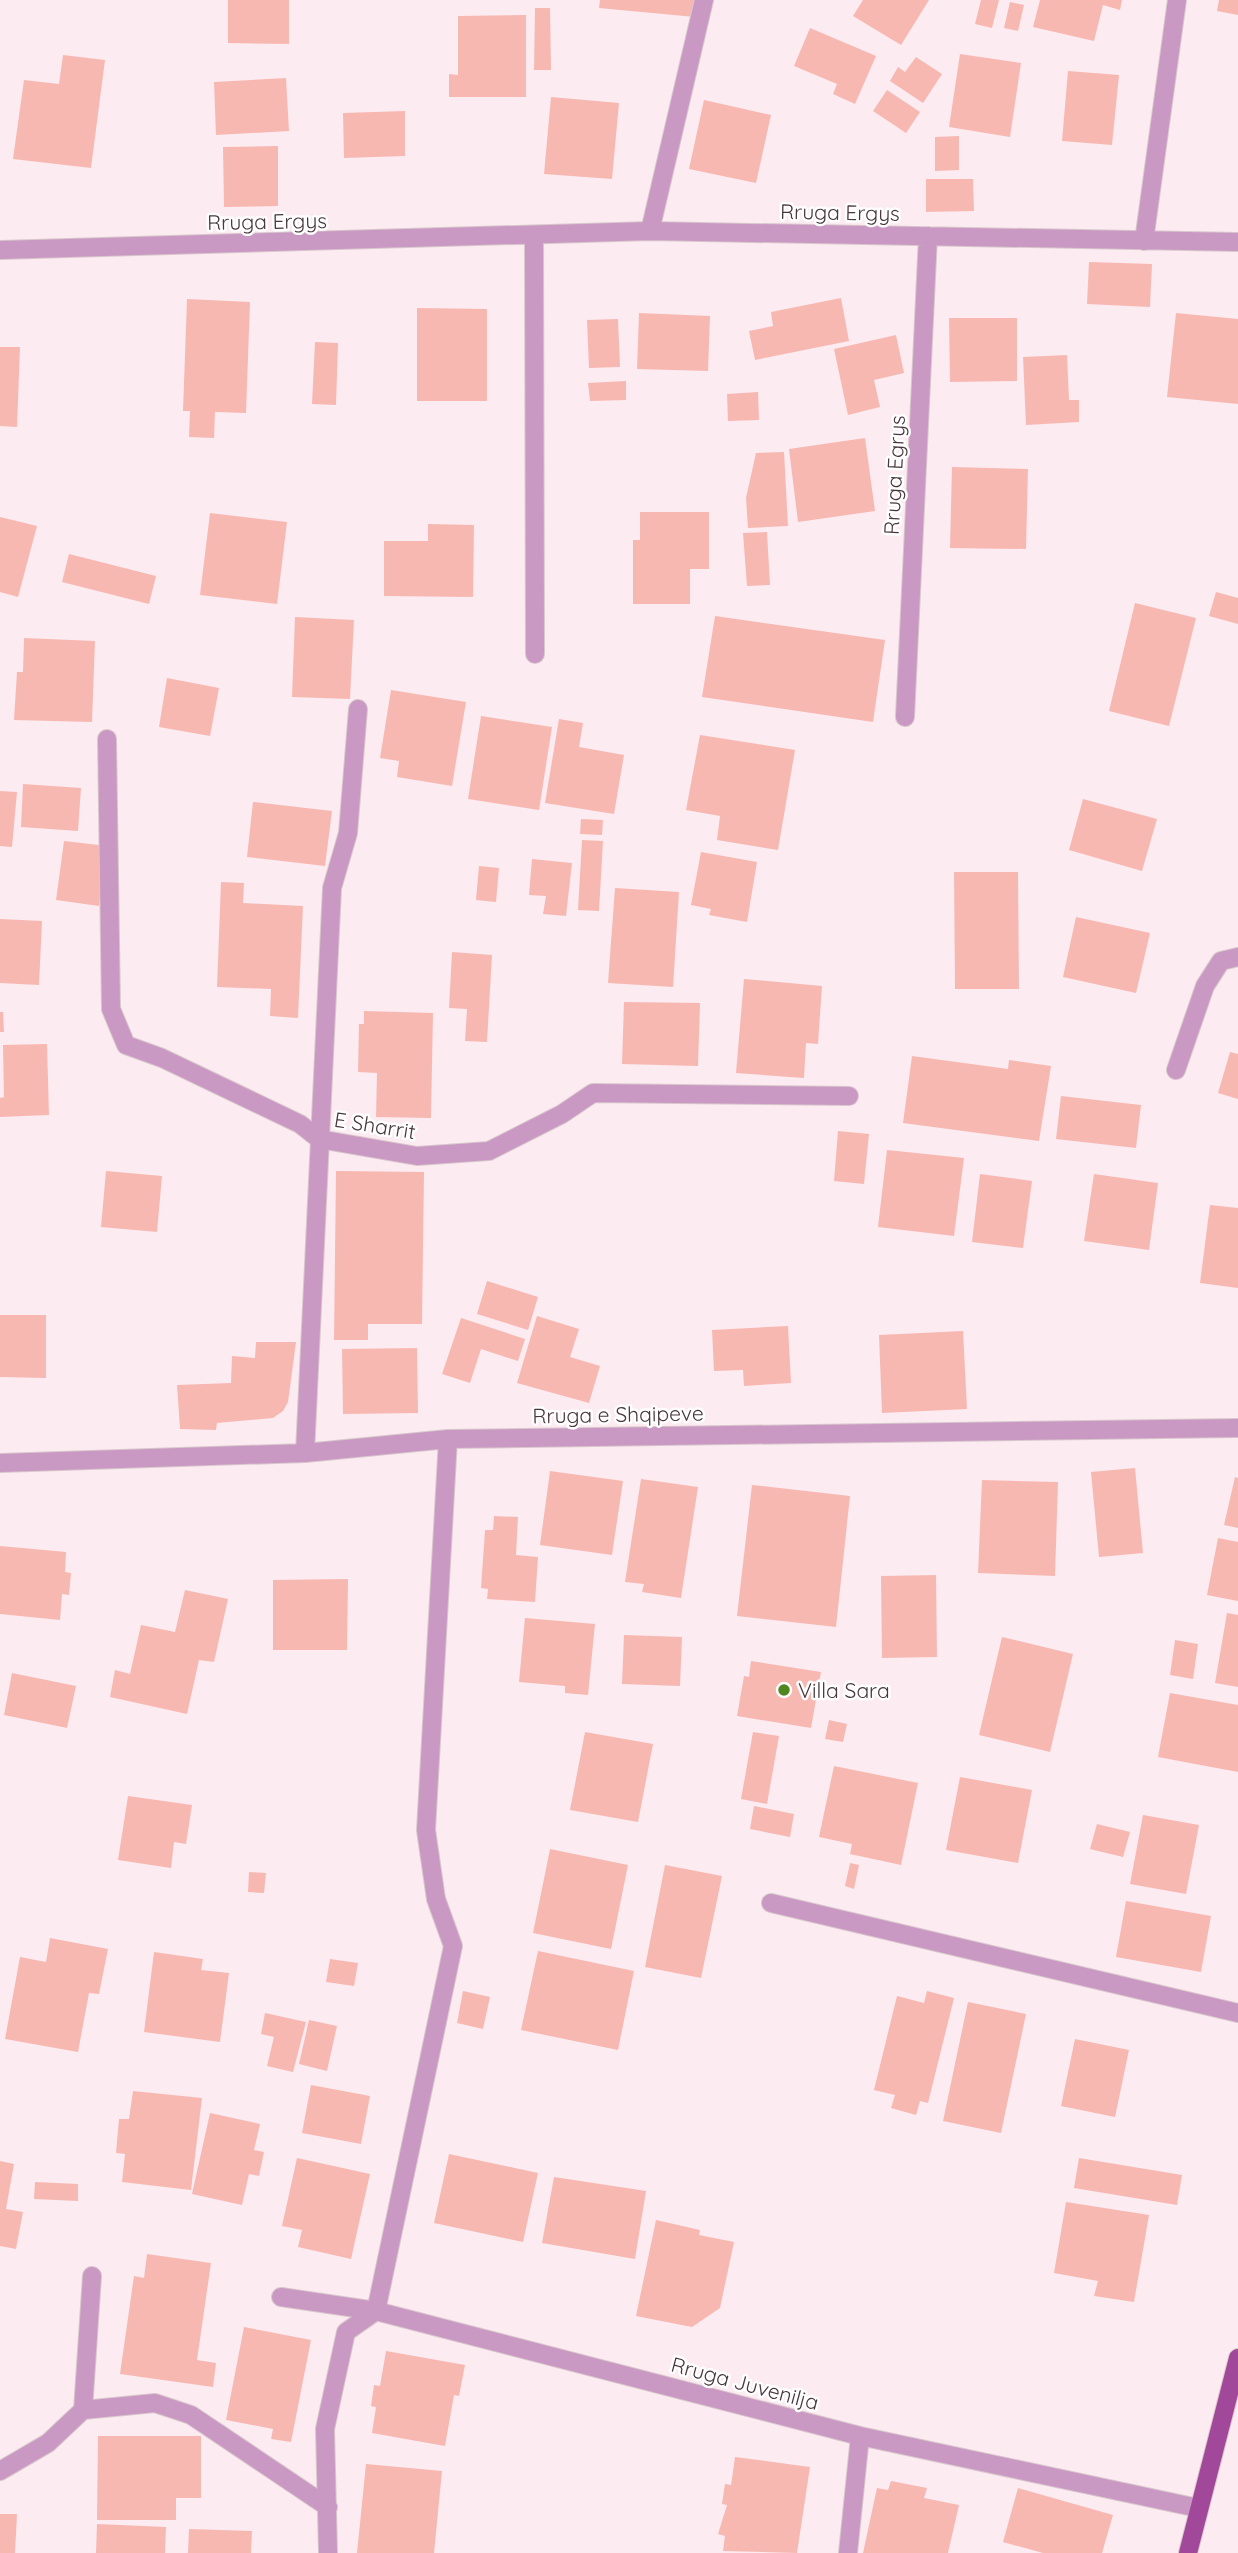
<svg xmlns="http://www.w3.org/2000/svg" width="1238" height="2553" font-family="Quicksand,sans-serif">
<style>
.building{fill:#f8b8b2}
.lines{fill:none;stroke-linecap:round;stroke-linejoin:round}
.minor-casing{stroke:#d8c7cc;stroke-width:20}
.major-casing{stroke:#d8c7cc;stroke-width:20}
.minor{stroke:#c998c3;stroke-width:18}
.major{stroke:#a2489b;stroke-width:18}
.poi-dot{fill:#50861f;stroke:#fefefe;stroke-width:2.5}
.labels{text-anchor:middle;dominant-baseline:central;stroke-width:5;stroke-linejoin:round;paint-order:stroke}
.street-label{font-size:21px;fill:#47373c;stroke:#fefefe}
.poi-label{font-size:21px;fill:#47373c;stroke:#fefefe;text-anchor:start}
</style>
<rect width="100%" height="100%" fill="#fcebf0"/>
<path class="building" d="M228,0h61v44l-61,-1z
M600,0h96l-1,17 -96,-9z
M863,0h66l-28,45 -48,-29z
M981,0h18l-7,28 -17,-4z
M1040,0h82l-2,10 -17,-5 -9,36 -61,-14z
M1219,0h19v15l-21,-4z
M1010,2l14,3 -6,26 -14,-3z
M535,8h15l1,62h-17z
M526,15v82h-77v-23l9,1v-59z
M810,28l66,28 -21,48 -22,-10 4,-10 -43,-18z
M960,54l61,9 -11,74 -61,-10z
M63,55l42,5 -14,108 -78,-9 11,-79 35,4z
M916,57l26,17 -19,29 -33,-22 8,-14 7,5z
M1068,71l51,4 -7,70 -50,-4z
M286,78l3,53 -73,4 -2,-53z
M887,90l33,22 -14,21 -33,-22z
M551,97l68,6 -7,76 -68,-5z
M704,100l67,15 -15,68 -67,-14z
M405,111v45l-61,2 -1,-45z
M959,136v34l-24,1v-34z
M278,146v60l-54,1 -1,-60z
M926,179h47l1,32 -48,1z
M1089,262l63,2 -2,43 -63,-3z
M841,298l8,43 -94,19 -6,-29 24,-5 -2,-14z
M187,299l63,3 -4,111 -31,-1 -1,26 -25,-1 1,-26h-7z
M417,308l70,1v92h-70z
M639,313l71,3 -2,55 -71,-2z
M1176,313l62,6v85l-71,-7z
M949,318h68v63l-67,1z
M618,319l2,48 -31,1 -2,-48z
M896,335l8,38 -30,7 6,27 -32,8 -14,-66z
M315,342l23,1 -2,62 -24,-1z
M0,347h20l-3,80 -17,-1z
M1067,355l2,45h10v22l-53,3 -3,-68z
M626,381v19l-36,1 -2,-18z
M758,392l1,28 -31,1 -1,-27z
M865,438l10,73 -77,11 -9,-73z
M784,452l4,74 -40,2 -2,-30 10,-45z
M952,467l76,2 -2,80 -76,-1z
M640,512h69v57h-19v35h-57v-64h7z
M210,513l77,9 -10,82 -77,-9z
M0,517l37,9 -19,71 -18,-5z
M428,524l46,1 -1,72 -89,-1v-55h44z
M767,532l3,53 -23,1 -4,-53z
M69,554l87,22 -7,28 -87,-22z
M1216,592l22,6v26l-29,-8z
M1135,603l61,15 -27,108 -60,-15z
M715,616l170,24 -12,82 -171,-25z
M295,617l59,3 -4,79 -58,-2z
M24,638l71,3 -3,81 -78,-2 3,-48h6z
M167,678l52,10 -9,48 -51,-9z
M391,690l75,12 -14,84 -55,-9 2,-16 -19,-3z
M481,716l71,11 -13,83 -71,-11z
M559,719l24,4 -4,24 45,8 -10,59 -69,-11z
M700,735l95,15 -17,100 -61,-10 3,-24 -34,-6z
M23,784l58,4 -3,43 -57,-4z
M0,791l17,1 -5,55 -12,-1z
M1083,799l74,20 -15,52 -73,-21z
M253,802l79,9 -7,55 -78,-9z
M581,819l22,1 -1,15 -22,-1z
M582,840l21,1 -4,70 -21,-1z
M64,841l43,5 -8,60 -43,-6z
M701,852l56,10 -10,60 -38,-7 2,-6 -20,-4z
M532,859l40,4 -6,53 -23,-2 3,-18 -17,-1z
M479,866l20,2 -3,34 -20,-2z
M954,872h64l1,117h-64z
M221,882l23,1 -1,20 60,3 -5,112 -28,-2 1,-27 -54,-2z
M615,888l64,4 -6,95 -65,-4z
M1076,917l74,16 -14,60 -73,-16z
M0,919l42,2 -3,64 -39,-2z
M452,952l40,3 -5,87 -22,-1 2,-32 -18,-1z
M744,979l78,7 -4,58 -12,-1 -2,35 -68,-5z
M624,1002l76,1 -2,63 -76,-2z
M364,1011l69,2 -2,105 -55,-1 1,-44 -19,-1 1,-48h5z
M0,1012h3l1,20h-4z
M47,1044l2,71 -49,2v-19l4,-1 -1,-52z
M1230,1052l8,2v45l-20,-6z
M912,1056l96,13 1,-9 42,6 -12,75 -136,-18z
M1061,1096l80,9 -5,43 -80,-9z
M838,1131l31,3 -5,50 -30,-3z
M887,1150l77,8 -10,78 -76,-9z
M106,1171l56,5 -5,56 -56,-5z
M336,1171l88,1 -2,152h-54v16h-34z
M980,1174l52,7 -9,67 -51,-6z
M1094,1174l64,9 -9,67 -65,-9z
M1210,1205l28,3v80l-38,-5z
M487,1281l51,16 -10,33 -51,-16z
M0,1315h46v63l-46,-1z
M537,1316l42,13 -9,28 30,9 -11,37 -72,-20z
M461,1318l64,21 -7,22 -37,-12 -11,34 -28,-9z
M788,1326l3,57 -47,3 -1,-16 -29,1 -2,-41z
M963,1331l4,78 -85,4 -3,-78z
M256,1342h40l-8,60 -5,9 -10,7 -56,5 -1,7 -36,-1 -3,-44 54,-2 1,-27 23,2z
M417,1348l1,65 -75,1 -1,-65z
M1135,1468l8,85 -44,4 -8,-85z
M550,1471l73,10 -11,74 -72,-10z
M1235,1477l3,1v50l-14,-3z
M641,1479l57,8 -17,111 -39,-6 2,-8 -19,-2z
M982,1480l76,2 -3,94 -77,-3z
M752,1485l98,11 -14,131 -99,-11z
M494,1516l24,1 -2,38 22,2 -3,45 -48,-3 1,-10 -7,-1 4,-58h8z
M1218,1538l20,4v59l-31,-6z
M0,1546l66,6 -1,20 6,1 -2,22 -7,-1 -2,26 -60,-6z
M936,1575l1,82 -55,1 -1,-82z
M348,1579l-1,71h-74v-70z
M185,1590l43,9 -14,63 -15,-2 -12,54 -77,-17 5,-27 15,4 11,-49 34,7z
M1227,1613l11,2v72l-23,-4z
M525,1618l70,6 -7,71 -23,-2v-7l-46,-4z
M624,1635l58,2 -2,49 -58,-2z
M1002,1637l71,17 -23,98 -71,-17z
M1175,1640l23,4 -5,35 -23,-4z
M751,1661l70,11 -10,56 -74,-12 7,-40 5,1z
M12,1673l64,13 -9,42 -63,-13z
M1170,1693l68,12v67l-80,-15z
M829,1720l18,4 -4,18 -18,-3z
M585,1732l68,12 -15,78 -68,-12z
M753,1732l26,4 -12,68 -26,-5z
M834,1766l84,17 -17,82 -51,-11 2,-10 -33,-7z
M960,1777l72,13 -14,73 -72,-13z
M128,1796l64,9 -6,39 -12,-2 -3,26 -53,-8z
M754,1806l40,8 -4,23 -40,-8z
M1143,1815l56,10 -13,69 -56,-10z
M1097,1824l33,8 -7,25 -33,-8z
M550,1849l78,16 -17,84 -78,-16z
M850,1863l9,2 -5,24 -9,-3z
M665,1865l57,11 -21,102 -56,-11z
M249,1872l17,1 -2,20 -16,-1z
M1126,1901l85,15 -10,56 -85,-15z
M50,1938l58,11 -9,45 -10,-1 -11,59 -73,-13 15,-82 26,5z
M538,1951l96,20 -16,79 -97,-20z
M154,1952l49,7 -2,11 28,3 -9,69 -76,-10z
M330,1959l28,4 -4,23 -28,-4z
M463,1991l27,6 -7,32 -26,-6z
M927,1991l27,7 -26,105 -8,-2 -4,14 -25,-7 4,-13 -21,-5 23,-94 27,7z
M968,2002l58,12 -25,119 -58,-12z
M265,2013l41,9 -13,50 -26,-6 7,-29 -13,-3z
M309,2020l28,6 -10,45 -28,-7z
M1075,2039l54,11 -14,67 -54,-11z
M311,2085l59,11 -9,48 -59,-11z
M133,2091l69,7 -11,92 -69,-8 3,-28 -9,-1 3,-34h10z
M210,2113l50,11 -6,26 10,2 -5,24 -10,-2 -7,31 -50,-11z
M449,2154l89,19 -15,69 -89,-19z
M297,2158l73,16 -19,85 -53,-12 4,-17 -20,-4z
M1079,2158l103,17 -5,30 -103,-17z
M0,2161l14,3 -8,45 17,3 -7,37 -16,-3z
M554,2177l92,14 -11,68 -93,-16z
M35,2182l43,2v17l-44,-2z
M1066,2202l83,13 -15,87 -40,-6 4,-15 -44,-8z
M656,2220l44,10 -1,5 35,7 -14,66 -28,19 -56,-11z
M147,2254l64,9 -14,97 19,3 -3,24 -93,-13 14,-98 10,2z
M244,2327l67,13 -20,102 -20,-3 2,-10 -47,-9z
M386,2351l79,14 -6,31 -5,-1 -9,51 -73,-13 4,-26 -5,-1 3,-21 6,1z
M98,2436h103v62h-25v22h-79z
M735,2457l75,10 -13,86 -74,-2 2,-15 -7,-2 9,-29 -5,-1 3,-20 6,1z
M366,2464l76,7 -8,82h-77z
M891,2481l36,7 -3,10 35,7 -11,48h-85l14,-65 11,2z
M1018,2488l95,27 -11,38h-59l-40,-11z
M0,2514h17l-2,39h-15z
M97,2524l69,3 -1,26h-69z
M189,2529l63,2 -1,22h-63z"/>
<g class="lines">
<g class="minor-casing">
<path id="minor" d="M650,231l54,-231
M534,236l1,418
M1144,241l33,-241
M0,250l650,-19 588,11
M905,717l23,-481
M107,739l4,270 15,36 36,13 138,66 19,15 98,17 72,-5 73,-37 31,-21 256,3
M1176,1070l29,-84 16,-25 17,-4
M305,1453l27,-565 16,-55 10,-124
M0,1463l305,-10 143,-14 790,-11
M771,1903l467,110
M281,2297l95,14 484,125 338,72
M83,2410l72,-7 36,12 137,92
M0,2471l48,-28 35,-33 9,-134
M328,2553l-3,-124 21,-97 30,-21 77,-365 -17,-47 -10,-69 22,-391
M848,2553l12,-117"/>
</g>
<g class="major-casing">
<path id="major" d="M1188,2553l50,-195"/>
</g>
<use href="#minor" class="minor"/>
<use href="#major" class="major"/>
</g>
<circle class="poi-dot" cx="784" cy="1690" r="7"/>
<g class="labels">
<g class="street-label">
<text transform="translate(840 212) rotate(1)">Rruga Ergys</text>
<text transform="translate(267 221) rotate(-1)">Rruga Ergys</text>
<text transform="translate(894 475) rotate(-87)">Rruga Egrys</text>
<text transform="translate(375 1125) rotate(9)">E Sharrit</text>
<text transform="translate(618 1414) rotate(-1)">Rruga e Shqipeve</text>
<text transform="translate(745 2383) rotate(15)">Rruga Juvenilja</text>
</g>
<g class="poi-label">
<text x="798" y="1690">Villa Sara</text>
</g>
</g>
</svg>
